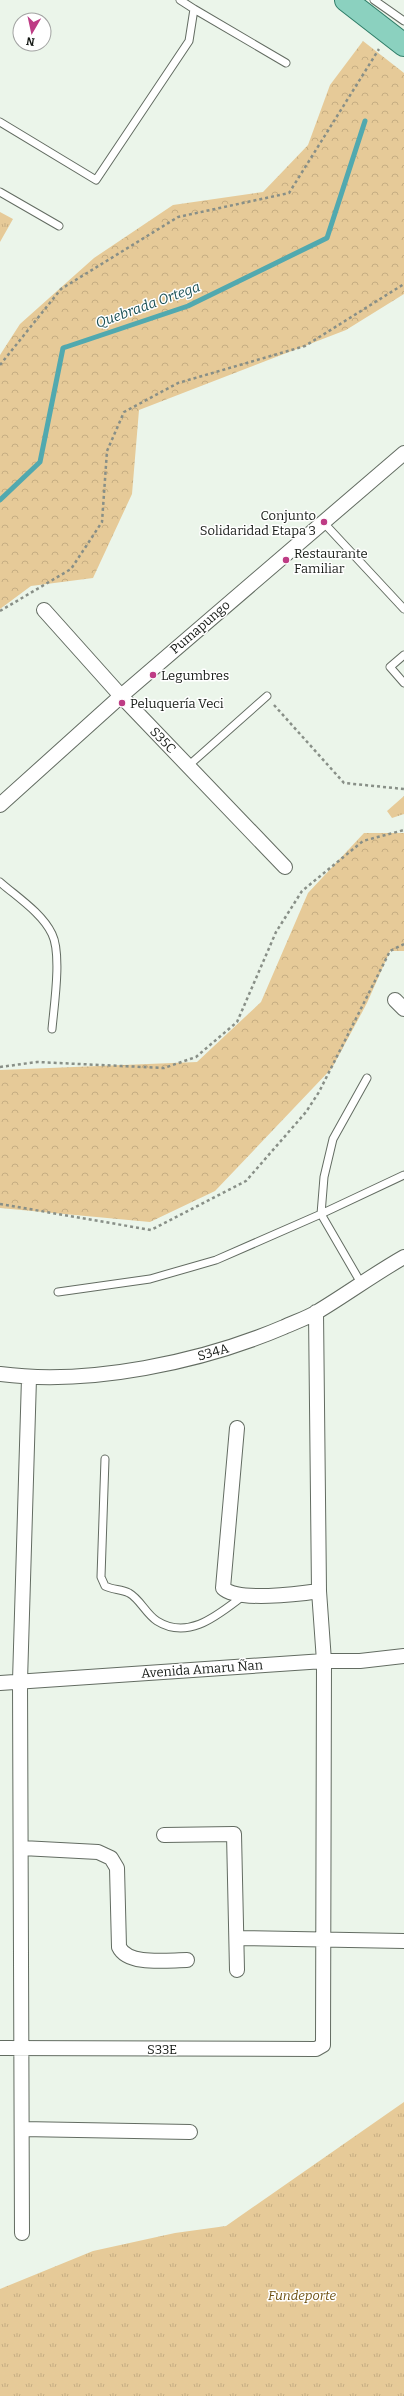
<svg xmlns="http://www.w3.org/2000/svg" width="404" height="2396" font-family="Bitter,serif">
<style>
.forest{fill:url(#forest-crowns)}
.park{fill:url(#park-tufts)}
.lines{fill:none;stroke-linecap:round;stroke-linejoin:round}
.stream{stroke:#51a9af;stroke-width:5}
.service-casing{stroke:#636c62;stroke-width:9}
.minor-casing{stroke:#636c62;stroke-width:16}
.primary-casing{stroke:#2f7d68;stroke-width:24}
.path{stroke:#888f87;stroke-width:2.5;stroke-dasharray:3 3;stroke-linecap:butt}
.service{stroke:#fff;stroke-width:7}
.minor{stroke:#fff;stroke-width:14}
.primary{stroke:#8bd1bf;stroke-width:22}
.poi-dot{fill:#be3c85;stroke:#fff;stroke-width:1.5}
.labels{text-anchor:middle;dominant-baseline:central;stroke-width:3;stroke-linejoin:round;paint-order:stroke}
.poi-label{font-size:13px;fill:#161a16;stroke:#fff;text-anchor:start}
.street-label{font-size:13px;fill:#161a16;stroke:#fff}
.park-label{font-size:13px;font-style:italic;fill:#6d5011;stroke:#fff}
.water-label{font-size:14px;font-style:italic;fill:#1b5156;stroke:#fff}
</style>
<defs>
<pattern id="forest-crowns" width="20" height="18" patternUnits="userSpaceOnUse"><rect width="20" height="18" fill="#e6ca98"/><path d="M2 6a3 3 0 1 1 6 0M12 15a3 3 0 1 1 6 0" fill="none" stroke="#c5ad82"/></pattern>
<pattern id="park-tufts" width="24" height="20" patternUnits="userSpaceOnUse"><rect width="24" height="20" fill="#e6ca98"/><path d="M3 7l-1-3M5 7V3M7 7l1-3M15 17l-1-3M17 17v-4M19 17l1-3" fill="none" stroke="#c5ad82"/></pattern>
</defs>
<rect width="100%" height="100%" fill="#ebf5ea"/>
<path class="forest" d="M363,41l41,32v221l-58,36 -207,80 -7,84 -39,84 -62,8 -31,23v-254l20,-31 74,-66 79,-53 90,-13 45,-47 22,-60z
M364,833h40v118h-14l-23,52 -35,65 -117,123 -65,31 -150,-14v-138l197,-8 64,-60 47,-109z"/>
<path class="park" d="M0,212l13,7 -13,23z
M404,796v18l-12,4 -5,-7z
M404,2102v294h-404v-107l93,-38 82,-18 51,-7z"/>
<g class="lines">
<path class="stream" d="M0,500l40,-38 23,-114 125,-42 139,-68 38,-117"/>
<g class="service-casing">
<path id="service" d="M374,0l30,21
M194,9l92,54
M0,122l96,58 93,-139 5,-32 -14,-9
M0,192l59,34
M323,522l81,87
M404,655l-14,12 14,16
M188,766l79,-70
M0,882c17,15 42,31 52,52 10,20 2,72 0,95
M361,1283l-40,-69 3,-37 9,-38 34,-61
M58,1292l92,-13 66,-19 105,-46 83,-39
M105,1459l-4,118 4,9c8,4 16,3 24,7 11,6 17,21 28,28 32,20 62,-7 86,-25"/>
</g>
<g class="minor-casing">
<path id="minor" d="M44,610l77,86 164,171
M0,805l121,-109 283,-243
M395,1000l9,9
M0,1374c89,12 202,-12 284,-47 11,-5 23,-9 33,-15 30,-18 57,-38 87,-55
M237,1428l-14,160c14,14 76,6 96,3
M0,1683l324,-22h36l44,-5
M164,1835l70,-1 3,136
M22,1848l76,4 13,6 6,10 2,79c9,19 49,13 68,13
M237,1938l167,3
M0,2048l316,1 7,-4 1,-384 -5,-70 -3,-279
M22,2129l168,3
M22,2233l-2,-552 9,-303"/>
</g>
<g class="primary-casing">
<path id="primary" d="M346,0l58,45"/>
</g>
<path class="path" d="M0,365l61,-76 117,-72 111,-24 90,-144
M0,611l71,-42 31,-47 5,-71 17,-39 54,-29 127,-37 99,-62
M274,705l70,78 60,6
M0,1067l37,-5 127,6 32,-11 41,-35 39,-90 26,-41 61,-50 41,-11
M0,1204l151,26 95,-49 60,-69 13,-20 71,-141 14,-7"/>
<use href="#service" class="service"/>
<use href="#minor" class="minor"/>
<use href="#primary" class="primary"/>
</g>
<g class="poi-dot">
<circle cx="324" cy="522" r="4"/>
<circle cx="286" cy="560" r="4"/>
<circle cx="153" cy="675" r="4"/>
<circle cx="122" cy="703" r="4"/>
</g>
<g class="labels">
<g class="poi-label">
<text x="316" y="515" text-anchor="end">Conjunto<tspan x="316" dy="15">Solidaridad Etapa 3</tspan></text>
<text x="294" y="553">Restaurante<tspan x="294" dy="15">Familiar</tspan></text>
<text x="161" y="675">Legumbres</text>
<text x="130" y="703">Peluquería Veci</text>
</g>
<g class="street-label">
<text transform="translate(200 627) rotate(-41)">Pumapungo</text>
<text transform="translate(163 740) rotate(46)">S35C</text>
<text transform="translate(213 1352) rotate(-16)">S34A</text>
<text transform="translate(202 1669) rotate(-4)">Avenida Amaru Ñan</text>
<text x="162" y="2049">S33E</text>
</g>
<g class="park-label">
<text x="302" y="2295">Fundeporte</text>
</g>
<g class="water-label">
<text transform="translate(148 305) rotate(-20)">Quebrada Ortega</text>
</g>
</g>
<g transform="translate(32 32) rotate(189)"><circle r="19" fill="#ffffff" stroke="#a2a3a2"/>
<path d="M0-3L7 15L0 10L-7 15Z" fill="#be3c85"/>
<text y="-6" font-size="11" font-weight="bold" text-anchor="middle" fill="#161a16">N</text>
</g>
</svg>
